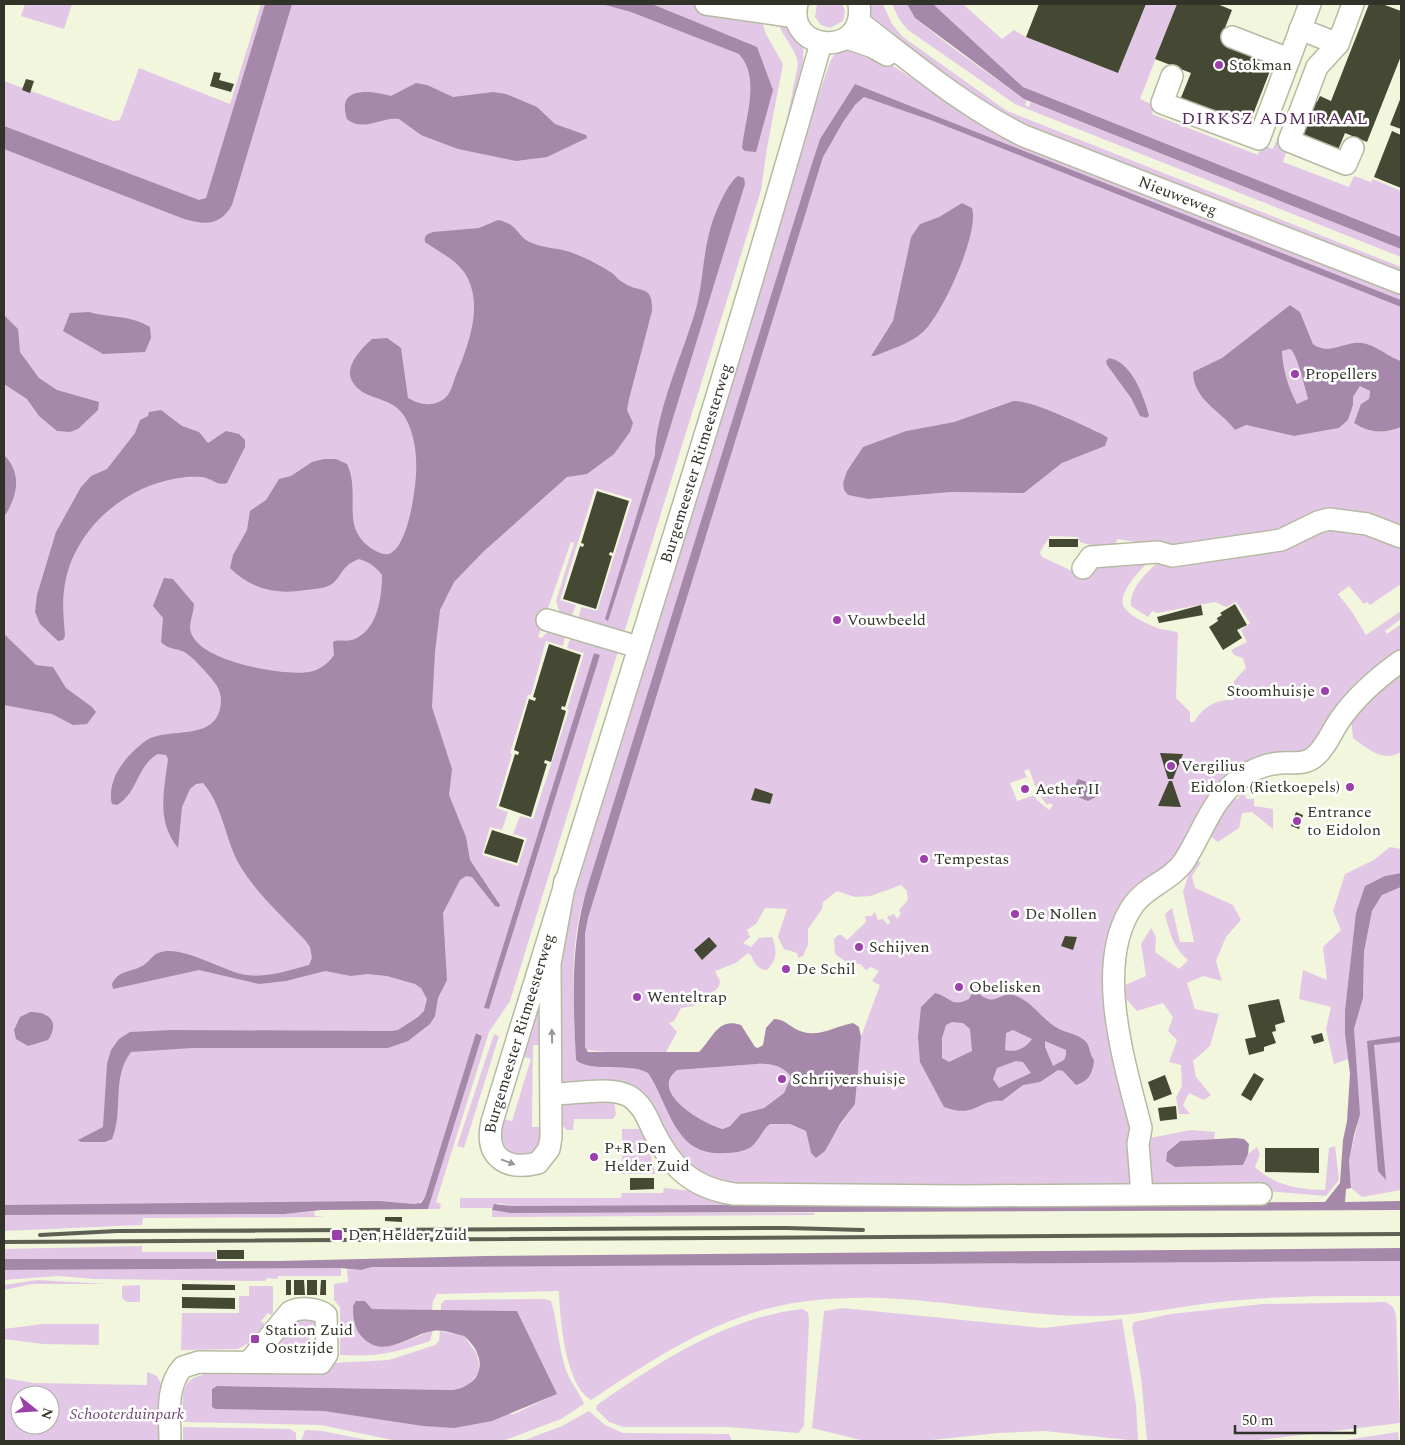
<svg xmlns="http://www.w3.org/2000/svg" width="1405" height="1445" font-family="Spectral,serif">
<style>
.green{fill:#e2c8e6;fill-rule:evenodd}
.water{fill:#a588aa;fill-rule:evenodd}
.building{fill:#454833}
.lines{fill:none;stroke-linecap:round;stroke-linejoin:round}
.minor-casing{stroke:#b6baa2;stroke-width:24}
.minor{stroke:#fff;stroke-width:21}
.rail{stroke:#5e6053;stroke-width:4}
.oneway{fill:#989994}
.poi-dot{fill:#9c41ab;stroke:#fff;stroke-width:2}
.labels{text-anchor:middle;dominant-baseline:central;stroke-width:5;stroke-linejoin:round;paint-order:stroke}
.poi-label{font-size:16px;fill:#313329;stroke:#fff;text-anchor:start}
.street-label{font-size:16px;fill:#313329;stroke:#fff}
.park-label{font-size:16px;font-style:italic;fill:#6e4575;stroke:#fff}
.neighbourhood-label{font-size:18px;letter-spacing:1px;fill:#592c60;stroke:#fff}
</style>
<rect width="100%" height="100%" fill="#f2f6dd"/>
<path class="green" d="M25,4h47l-8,25 -43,-13z
M261,4h4l-30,100 33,-100h380l36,13 -32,-13h44l66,18 4,12 17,30 -16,84 -6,42 -138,446 -45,-15 3,-14 16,4 35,-112 -37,-11 -35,112 16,5 -5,12 -11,-3 -4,-13 18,-58 -3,-1 -33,95 4,1c6,-9 14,-7 24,-5l-3,13 -17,-5 -15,54h-3l-18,58 2,1 -16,54 12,4 -6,18 -12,-3 -8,28 36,11 9,-28 -14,-4 7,-18 13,3 36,-109 -2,-1 17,-56 -17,-5 4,-12 48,12 -109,353 -21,31 -53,170 5,2 -1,5h-12l54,-173 -4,-3 -2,1 -51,163 -7,7 -104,-2 -310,5v-1126l109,40 7,-1 19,-52 91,36zM594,653l6,2 -111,354 -4,-1z
M817,4h25l3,7 -2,10 -13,7 -9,-3 -6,-8z
M868,4h15l9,20 11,13 104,74 394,156v8l-400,-159 -130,-94z
M892,4h15l8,14 35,28 77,55 -2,4 4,2 2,-5 370,147v8l-386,-153 -107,-74 -9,-11z
M933,4h30l39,35 12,-9 12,7 92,36 28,-69h31l-37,95 15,7 -3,8 106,41 4,-10 11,4 26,-64 5,1 -25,60 8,3 -4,13 66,25 5,-11 17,6 2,-3 28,12v46l-378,-150z
M781,20c8,4 18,12 21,21 6,16 -9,71 -12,90l-7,8 15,-75c-2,-15 -14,-25 -19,-39z
M845,47l17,1 11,5 110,71 28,14 390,153v9l-546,-216 -35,55 -7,21 -231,745c-13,50 -8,104 -6,155 13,13 53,2 72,13 22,33 26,84 77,80 8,0 18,-1 25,-6 9,-6 12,-17 20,-23h20l16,7 5,22 6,5 38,-54 6,-67 19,-52 -8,-4 7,-10 -8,-4 -5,3 -6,-6 -12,-1 -13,-9 -1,-15 4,-4h4l5,5 19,-18 -1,-6h6l4,-4 3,8 5,-1 5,6 2,-3 -3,-5 7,-3 3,5 4,-6 -2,-3 9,-10 -1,-9 -6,-6 -30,11 -16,1 -18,-6 -14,11 -1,7 -14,20v16l-5,11 -5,2 -1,-5 -13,-4 -6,-12 9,-28 -22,-1 -9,16 -9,6 3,7 -7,6 8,4 8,-9 13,-1c5,14 6,21 -5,33 -9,0 -13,-7 -16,-15l-3,-2 -12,10 -21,8 5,10c-1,14 -18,13 -28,19l3,3 -1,3 -13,2 -7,13 -5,2 8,9 -11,20 -48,1 -31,-3 -2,-3v-113l3,-16 235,-761c10,-21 23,-45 41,-60l69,24 468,186v54c-16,-5 -28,-19 -47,-18 -14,2 -28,11 -41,1l-13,-32 -10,-7 -68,53 -29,15c0,27 27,37 42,57l11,-5 48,11 45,-8 9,-8 5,-15v-8l7,-11 10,5 -1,8 -8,5 -7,19c15,10 30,11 47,4v107l-61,-19 -26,3 -34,18 -88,13h-17l-57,-10c-7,14 -27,6 -38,3l-3,-5 -27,-1 -10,16 2,5 43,20 5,-3 1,-11 5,-3 58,-4c-9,10 -35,33 -31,49 3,9 24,19 32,22 8,4 16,2 23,6l-2,65 14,14v10h4c10,-16 22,-23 40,-22v-19l12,-13 -3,-10 -9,-3 -3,-5 16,-8 -6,-12 9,-7 -14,-21 -10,5 -11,-5 -58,11 -5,-2 -4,6 -17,-11c-2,-16 14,-32 25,-42l131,-21 29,-17 13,-4 29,4 3,4 27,7 13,8v39l-31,21 -3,-3 -3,2 -15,-18 -11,8 14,18 14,23 35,-24v8l-16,12 2,3 14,-10v33c-22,17 -43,34 -61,56 -10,13 -15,29 -28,40 -11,10 -30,6 -44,8 -12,3 -23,11 -33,18 -28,21 -34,54 -54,81 -14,19 -37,26 -51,45 -38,51 -10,152 4,209 -4,9 -6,22 0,30l-1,37h15l2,-43 41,-8 24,2 -1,7 -35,2 -12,11 -1,9 9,6 68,-2 5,-11 9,-7 3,7 -5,13c19,18 44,23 70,23l4,-42 6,-2 4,34 -13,16 -69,-6h-185l-5,-2 -99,5h-77l-9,7 -22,-2 -41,7 -307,1 -14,-3 -6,5h-32v-10h161l1,-5h41l1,-5 56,6c-18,-9 -37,-24 -50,-41 -14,-19 -19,-49 -43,-61 -24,-12 -44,2 -66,-6l-2,-129 10,-57 238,-770 23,-68 5,-9zM962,203l10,5c8,24 -31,106 -49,124 -13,12 -32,17 -48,24h-4l22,-35 18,-84 9,-13 19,-7zM1109,358c22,4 36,38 40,57l-2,3 -7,-2 -9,-18 -24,-33 -1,-3zM1012,401c20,-1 71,24 90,33l6,4 -3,8 -43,17 -38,30 -72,-1 -84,7 -20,-4 -4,-5 -1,-7 4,-12 16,-24 43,-16 48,-9zM1029,769l9,24 9,12 3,-2 3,2 -4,5 -13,-11 -1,-4 -18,6 -7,-18 17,-6 -3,-6z
M1290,349c7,4 15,41 18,51l-11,4c-9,-17 -14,-34 -15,-53z
M1401,674v78c-18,11 -33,-3 -48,-14l-2,-18 7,-13z
M1242,790l5,9h7v7l19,3v20l-21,-17 -10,1 -3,15 -21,14 -11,-8 24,-35h7z
M1390,847l11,2v24l-16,3 -32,65 -8,69 3,49 -14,5 -8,-35 5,-22 -32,-8 4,-29 24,10 -4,-33 18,-17 -8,-19 12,-37 29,-14z
M1193,860l8,2 -9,14 3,12 38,17 8,15 -15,17 -10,24 6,20 -19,-5 -16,7 8,26 24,5 -9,32 -17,15 3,16 15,18 -7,5 -15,-7 -6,12 7,9h-11l-3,-17 6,-11 -1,-21 -12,-3 8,-22 -9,-9 5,-14 -10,-14 -26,8 -10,-11 -4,-14 23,-10 -5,-32 10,-16 5,9 -1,15 24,17 9,-9c-15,-13 -18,-26 -23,-46l7,-6 8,34h14l-11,-50z
M1401,887v303l-39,7 -11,-9 -2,-27 8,-35 -3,-97 9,-31 1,-46 8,-41 10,-16z
M541,1005l3,40h-11l-1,82h11c-1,25 -8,30 -33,26l-9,-12 1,-22 10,2 19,-62 -10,-3 16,-50z
M494,1034l5,2 -35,112 -7,-2z
M757,1064c12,0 28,2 34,12l-7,17 -20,15 -23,6 -11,12 -7,3c-19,-5 -75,-35 -46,-59z
M614,1101l2,13 -3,5h-39l-1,11h-6l-7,-6v-22z
M622,1129h20l4,5 9,40h-33z
M492,1210l18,3h304v2l-322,2z
M314,1211l1,5 11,1 -183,1 -1,7 -138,6v-16l281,-1z
M142,1246v6h74v7h-212v-10z
M1401,1261v35c-57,0 -115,-1 -172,5 -44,4 -89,15 -133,15 -67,1 -131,-13 -197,-17 -43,-3 -92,-1 -133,10 -64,17 -120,55 -175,91 -26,-16 -31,-81 -32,-109l-122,3 -4,7 -1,9 -60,-1 -7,-8 -11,22c17,40 50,18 79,7l-3,11c-36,12 -52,16 -90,14v-48l-6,-7v-16l14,-2 -1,-13 14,1 11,-3z
M341,1268v8h-63v3l-11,-1 -2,3 -170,-2 -37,-3 -54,4v-10z
M37,1280l70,4h-75l-28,6v-5z
M140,1285v17h-13l-5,-4v-12z
M249,1286h24v27l-2,2 -3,-2 -7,8 4,3 -15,18 -12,7 -57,1 1,-37h57v-17h10z
M545,1299l6,2c7,22 7,46 15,69 4,12 14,23 18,34l-23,15 -58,22h-106l-76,-16 -138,-3c0,-20 -5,-43 20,-47v-5l186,-10 46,-15 4,-4 1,-10 24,5 13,18 3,17 -12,15 -15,4 -236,-4 -5,3v18l3,2 299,5 42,-20 -39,-83h-76v-7l4,-4z
M1386,1302l7,5 3,8 4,108 -149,18h-104l-6,-64 -9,-50 2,-5 37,-8 92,-10z
M842,1308l201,20 79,-9 14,86 2,36 -94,-10 -45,2 -77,8h-57l-53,-13 12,-117z
M803,1309l5,4 1,8 -5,105 -6,7 -70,-6h-105l-14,-5 -13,-13 1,-4c62,-43 130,-88 206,-96z
M312,1316l8,9h-11v26l10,1 -1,1h-45l-1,-6 22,-29z
M42,1324h57v21l-56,-1 -39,-5v-10z
M147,1372l10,4 5,10v55h-158v-63l30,5 113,2zM20,1395h30v30h-30z
M589,1411l16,14 18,8 106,1 3,7h-210l40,-15z
M183,1427l107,2 6,4v8h-113z
M305,1430l17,1 50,10h-71z
M1398,1432l1,9h-60z"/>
<path class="water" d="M265,4h27l-60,201c-12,21 -26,20 -48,14l-180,-70v-23l195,74 7,-2z
M602,4h50l105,43 16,43 -17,62 -11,-1 -3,-3c3,-30 19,-70 -3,-94l-108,-42z
M907,4h26l90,83 378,150v12l-377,-150 -109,-81z
M416,83l11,2 26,12 40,-5 13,2 31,13 18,17 31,11 1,3 -40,19 -31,4 -58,-12 -37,-14 -22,-16c-18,-3 -35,14 -52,0 -11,-34 24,-28 44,-23z
M855,84l546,216v7l-468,-186 -69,-24 -9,8 -12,17 -20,35 -235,761 -3,16v113l3,5h111c14,-14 19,-35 42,-27l14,22 3,1 5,-3 3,-17 8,-9c12,0 17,10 29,13 17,5 33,-6 50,-9l6,4 2,10 -6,67 -15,20 -15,27 -9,7 -5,-5 -5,-22 -16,-7h-20c-8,6 -11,17 -19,23 -8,5 -18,6 -26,6 -51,4 -55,-47 -77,-80 -19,-11 -59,0 -72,-13 -3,-59 -6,-117 12,-175l225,-725 7,-21zM757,1064c11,-1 28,2 34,13l-7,16 -20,15 -23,6 -11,12 -7,3c-19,-5 -75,-36 -46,-59z
M738,176l6,2 1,6 -84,273 -53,164 -3,-2 50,-164c0,-42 29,-104 41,-146 7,-27 7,-54 14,-79 3,-13 17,-47 28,-54z
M962,203l10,5c8,24 -30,107 -49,124 -13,12 -32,17 -48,24h-4l22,-35 18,-84 9,-13 19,-7z
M498,220c21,4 19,18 34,23 12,5 26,5 38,9 14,5 30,13 42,21 4,3 7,8 12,10 16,11 29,0 28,28l-23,88 -2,11 6,13 -3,9 -16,22 -27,20 -20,3 -84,75 -29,30 -14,28 -5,42 -3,55 20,62 -3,26 17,42 4,23 30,45 -1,2 -4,-1 -23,-29 -6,-1 -6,4 -17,33 4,67 -9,18 -3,18 -5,8 -22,17 -20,7h-196l-61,4c-20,26 -7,59 -19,87l-7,3h-24l-3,-2 25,-13 4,-63 4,-14 8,-11 11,-7 42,-2 219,1 7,-1 20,-13 6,-6 3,-12 -6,-11 -6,-4 -28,-8 -20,-2 -16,2 -26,-5 -39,10 -27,3 -60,-14 -86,19 -1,-5c7,-14 16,-11 28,-17 8,-3 11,-11 18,-14 23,-10 65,19 89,22 21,3 42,-5 62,-10l3,-7 -2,-11 -5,-7c-23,-24 -49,-47 -66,-76 -14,-25 -16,-58 -36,-81l-7,1 -6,5 -8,18 -4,41c-22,-28 -14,-56 -10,-89l-2,-4 -8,-1c-21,11 -20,39 -41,51l-5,-1c-3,-9 0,-21 4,-30 7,-13 19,-26 31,-34 23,-13 65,1 73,-31 2,-8 1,-16 -3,-23 -5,-8 -26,-32 -35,-35 -8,-3 -14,-2 -21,-9l2,-24 -10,-12 11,-28 9,1 21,25c0,11 -8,22 -1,33 14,25 89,39 116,35 9,-1 20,-9 25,-17l-1,-13c5,-3 12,0 19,-2 25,-8 30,-42 30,-65 -7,-9 -13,-13 -23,-16 -20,7 -17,21 -31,27 -7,3 -16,3 -23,4 -29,5 -54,-1 -75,-22l3,-13 14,-25 3,-19 16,-11 13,-21 12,-3 21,-14 12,-3h12l11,5c15,32 -9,64 27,86 4,2 9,5 14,4 21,-4 30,-76 28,-94 0,-15 -5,-36 -14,-47 -13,-17 -40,-13 -50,-32 -8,-15 10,-33 20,-42l15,-1 14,10 7,50c11,7 25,9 36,1 7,-5 9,-16 12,-24 12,-29 28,-69 10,-100 -9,-15 -27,-23 -41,-33 -1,-7 2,-8 8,-10l46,-4z
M1290,305l10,7 13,32c13,10 27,1 41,-1 19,-2 31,13 47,18v66c-17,7 -32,6 -47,-4l7,-19 8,-5 1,-8 -10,-5 -7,11v8l-5,15 -9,8 -45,8 -48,-11 -11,5c-15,-20 -42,-30 -42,-58l29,-14zM1290,349c7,4 15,40 18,50l-11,5c-9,-17 -14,-34 -15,-53z
M89,312c21,6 42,3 61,15l1,11 -6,14 -42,2 -40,-23 7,-18z
M4,315l14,14 2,23 19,26 18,12 42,12 -1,8 -20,19 -8,3 -13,-1 -18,-15 -12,-17 -23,-15z
M1109,358c23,4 35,38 40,57l-2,3 -7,-2 -9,-18 -24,-33 -1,-4z
M1013,401c20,-1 69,24 89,33l6,4 -3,8 -43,17 -38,30 -72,-1 -84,7 -20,-4 -4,-5 -1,-7 4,-12 16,-24 43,-16 48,-9z
M161,410l21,16 17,6 9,11 18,-12 13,3 6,6v7l-18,36c-8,3 -14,-3 -21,-5 -8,-2 -19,-1 -27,0 -56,8 -108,54 -115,112 -2,16 0,31 1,46l-2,4 -5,1 -18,-17 -5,-12 2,-17 19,-63 25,-45 10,-11 16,-7 28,-36 5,-13 8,-4 1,-4z
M4,455c19,19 13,42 0,62z
M4,634l32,31 17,2 13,21 26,19 4,5 -9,12 -14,1 -21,-11 -48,-9z
M594,653l6,2 -111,354 -5,-1z
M1078,779l11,4 6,-3 6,9 -3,7 -10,5 -10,-4 -5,-7z
M1401,873v14l-19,8 -10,16 -8,41 -1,46 -9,31 6,85 -6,21 -5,26 2,27 -5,1 -1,13 56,-1v9l-891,3 -18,-3 2,-6 18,2 813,-4 15,-19 3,-43 4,-19 3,-47 -5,-40v-24l11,-97 9,-27 20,-10z
M974,989c22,23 25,0 42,7 18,7 26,24 43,33 8,4 22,6 28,14 3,5 3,12 7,17 -1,13 -5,21 -18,25l-13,-14 -5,-1 -18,12 -17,3 -21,16c-25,-2 -25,18 -58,6l-24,-45 -2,-25 3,-30 14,-14c16,4 16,15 34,6zM952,1022l11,1 7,6 2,22 -23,11 -7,-4v-20l4,-13zM1013,1030l19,9c-6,9 -16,14 -27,11l1,-17zM1045,1041l21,9v5l-2,5 -11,6 -8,-19zM1016,1061l7,1 8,11 -32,15 -6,-9 4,-11z
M30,1012c20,0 30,10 18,28l-20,6 -12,-7 -2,-9 6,-13z
M476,1033l6,3 -54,173 -107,1 -36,4 -281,1v-10l375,-4 35,3 7,-1 4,-6z
M1401,1036v6l-27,3 12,135 -8,-9 -11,-130z
M1235,1138l9,1 5,5 -1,10 -5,11 -68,2 -9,-6 1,-9 13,-11z
M1401,1248v13l-970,6h-59l-11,3 -21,-2 -336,2v-11h212v2h62l208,-5z
M356,1301h9l7,8 145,2 40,83 -65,27 -38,7 -31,-2 -99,-15 -109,-2 -3,-2v-18l5,-3 236,4c33,-6 34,-35 11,-54 -10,-2 -22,-7 -31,-5 -23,3 -48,29 -70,7 -9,-9 -10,-20 -10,-32z"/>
<path class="building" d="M1039,4h107l-28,69 -92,-36z
M1177,4h40l15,6 -11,28 42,17 7,16 -22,56 -68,-27 11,-27 -36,-14z
M1369,4h13l19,7v45l-34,86 -22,-9 -7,17 -40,-16 14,-34 5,2 3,-6 11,5z
M214,72l7,1 -2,7 15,4 -3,8 -21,-6z
M26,79l8,2 -4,12 -8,-3z
M1401,97v32l-11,-4z
M1392,131l9,4v53l-27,-11z
M597,491l32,10 -16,52 -3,-1 -1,3 3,1 -16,53 -33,-10 17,-53 3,1 1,-3 -3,-1z
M1049,539h29v8h-29z
M1235,604l12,21 -10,5 5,8 -19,12 -14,-23 9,-6 -1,-3 5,-3 -2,-2z
M1201,605l2,10 -44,8 -2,-6z
M549,644l32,11 -16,52 -3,-1 -1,3 5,2 -15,51 -6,-2 -1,3 3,1 -16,53 -32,-11 16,-52 3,1 1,-3 -5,-2 15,-51 6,2 1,-3 -3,-1z
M1160,753l23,1 -10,25h-5z
M1169,781h3l9,26 -23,-1z
M755,788l18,6 -3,10 -19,-4z
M1296,812l7,3 -4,14 -8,-3z
M492,830l32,10 -7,23 -33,-10z
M1065,936l12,1 -4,13 -12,-4z
M709,937l8,9 -15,14 -8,-10z
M1279,999l6,23 -10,3 1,6 -4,1 4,11 -12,4v4l-15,4 -4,-16 11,-2 -8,-32z
M1322,1033l2,8 -10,3 -3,-8z
M1254,1073l10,6 -13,22 -10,-6z
M1165,1075l7,19 -18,7 -6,-19z
M1176,1106l1,13 -17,2 -2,-13z
M1265,1148h54v25l-54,-1z
M630,1178h24v11l-24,1z
M385,1217h17v5l-17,-1z
M217,1250h27v9h-27z
M286,1280h5v15h-5z
M294,1280h10l1,15h-11z
M307,1280h10v15h-10z
M321,1280h5v15h-6z
M182,1284l53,1v5h-53z
M182,1297l53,1v11l-53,-1z"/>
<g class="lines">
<g class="minor-casing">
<g id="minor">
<path d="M706,4l90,13"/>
<path d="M797,4c-12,48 70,55 62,0"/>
<path id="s1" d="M859,22c53,40 105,85 165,114l377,147"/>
<path d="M1300,29l38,15 15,-40"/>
<path d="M1232,37l57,22"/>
<path d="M847,38l26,9 14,8"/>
<path d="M1338,44l-21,23 -28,74 57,23 7,-16"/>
<path d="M1172,76l-10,27 97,36 51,-135"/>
<path d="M1083,568l8,-11 67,-5 14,4 109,-16 37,-18 11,-3 38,5 34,13"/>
<path d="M547,620l91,27"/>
<path id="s2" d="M565,881l-15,83 1,173 -2,12 -11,14c-32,8 -54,-6 -46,-41 109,-360 227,-717 329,-1079"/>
<path d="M553,1094c22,0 57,-8 76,2 13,8 18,21 24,34 18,37 39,58 81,64l227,2 300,-2"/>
<path d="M1142,1194l-4,-50 3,-16c-16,-64 -49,-166 -7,-224 13,-18 38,-24 51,-44 19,-30 28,-65 60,-85 11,-7 22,-11 35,-12 11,-1 23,2 33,-5 12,-9 18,-25 26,-37 17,-25 38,-43 62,-60"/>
<path d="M170,1441c0,-24 -5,-55 13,-74l16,-5 122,1 6,-9 -1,-39c-9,-7 -26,-8 -36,-3l-41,50"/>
</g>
</g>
<use href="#minor" class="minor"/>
<path class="rail" d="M40,1235l77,-4 670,-3 76,2
M4,1242l1397,-8"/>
</g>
<defs><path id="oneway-solid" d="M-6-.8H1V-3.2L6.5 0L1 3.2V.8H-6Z" transform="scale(1.25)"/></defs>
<g class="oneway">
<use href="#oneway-solid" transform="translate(552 1036) rotate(-91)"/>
<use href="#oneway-solid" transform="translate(508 1162) rotate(20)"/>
</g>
<g class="poi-dot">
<circle cx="1219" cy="65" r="5"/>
<circle cx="1295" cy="374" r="5"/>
<circle cx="837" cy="620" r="5"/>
<circle cx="1325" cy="691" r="5"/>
<circle cx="1171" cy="766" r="5"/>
<circle cx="1350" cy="787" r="5"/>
<circle cx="1025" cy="789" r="5"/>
<circle cx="1297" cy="821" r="5"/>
<circle cx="924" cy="859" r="5"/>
<circle cx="1015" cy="914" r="5"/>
<circle cx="859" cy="947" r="5"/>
<circle cx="786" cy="969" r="5"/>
<circle cx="959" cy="987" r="5"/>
<circle cx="637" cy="997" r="5"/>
<circle cx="782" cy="1079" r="5"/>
<circle cx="594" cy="1157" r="5"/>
<rect x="331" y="1229" width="12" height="12" rx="2.5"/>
<rect x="250" y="1334" width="10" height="10" rx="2.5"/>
</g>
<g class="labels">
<g class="poi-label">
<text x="1229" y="65">Stokman</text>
<text x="1305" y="374">Propellers</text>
<text x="847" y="620">Vouwbeeld</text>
<text x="1315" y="691" text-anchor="end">Stoomhuisje</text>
<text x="1181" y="766">Vergilius</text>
<text x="1340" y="787" text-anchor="end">Eidolon (Rietkoepels)</text>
<text x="1035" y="789">Aether II</text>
<text x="1307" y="812">Entrance<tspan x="1307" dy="18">to Eidolon</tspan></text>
<text x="934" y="859">Tempestas</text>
<text x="1025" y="914">De Nollen</text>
<text x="869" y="947">Schijven</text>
<text x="796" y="969">De Schil</text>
<text x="969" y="987">Obelisken</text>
<text x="647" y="997">Wenteltrap</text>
<text x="792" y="1079">Schrijvershuisje</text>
<text x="604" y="1148">P+R Den<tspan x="604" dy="18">Helder Zuid</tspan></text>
<text x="348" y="1235">Den Helder Zuid</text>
<text x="265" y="1330">Station Zuid<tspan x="265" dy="18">Oostzijde</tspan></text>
</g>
<g class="street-label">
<text stroke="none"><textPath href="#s1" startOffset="366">Nieuweweg</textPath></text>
<text stroke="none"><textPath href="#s2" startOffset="1056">Burgemeester Ritmeesterweg</textPath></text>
<text stroke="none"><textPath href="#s2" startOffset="459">Burgemeester Ritmeesterweg</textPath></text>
</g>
<g class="park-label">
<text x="127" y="1414">Schooterduinpark</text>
</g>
<g class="neighbourhood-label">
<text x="1275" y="118">DIRKSZ ADMIRAAL</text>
</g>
</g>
<rect width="1405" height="1445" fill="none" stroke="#313329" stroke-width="10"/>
<g transform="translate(35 1410) rotate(107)"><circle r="24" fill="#ffffff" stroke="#adada9"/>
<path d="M0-4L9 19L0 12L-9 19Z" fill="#9c41ab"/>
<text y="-8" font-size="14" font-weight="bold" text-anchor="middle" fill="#313329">N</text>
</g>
<path d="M1235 1425v8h120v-8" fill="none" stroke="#313329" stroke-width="2.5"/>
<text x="1242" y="1425" font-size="15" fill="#313329" stroke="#ffffff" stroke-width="4" paint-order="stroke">50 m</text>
</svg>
